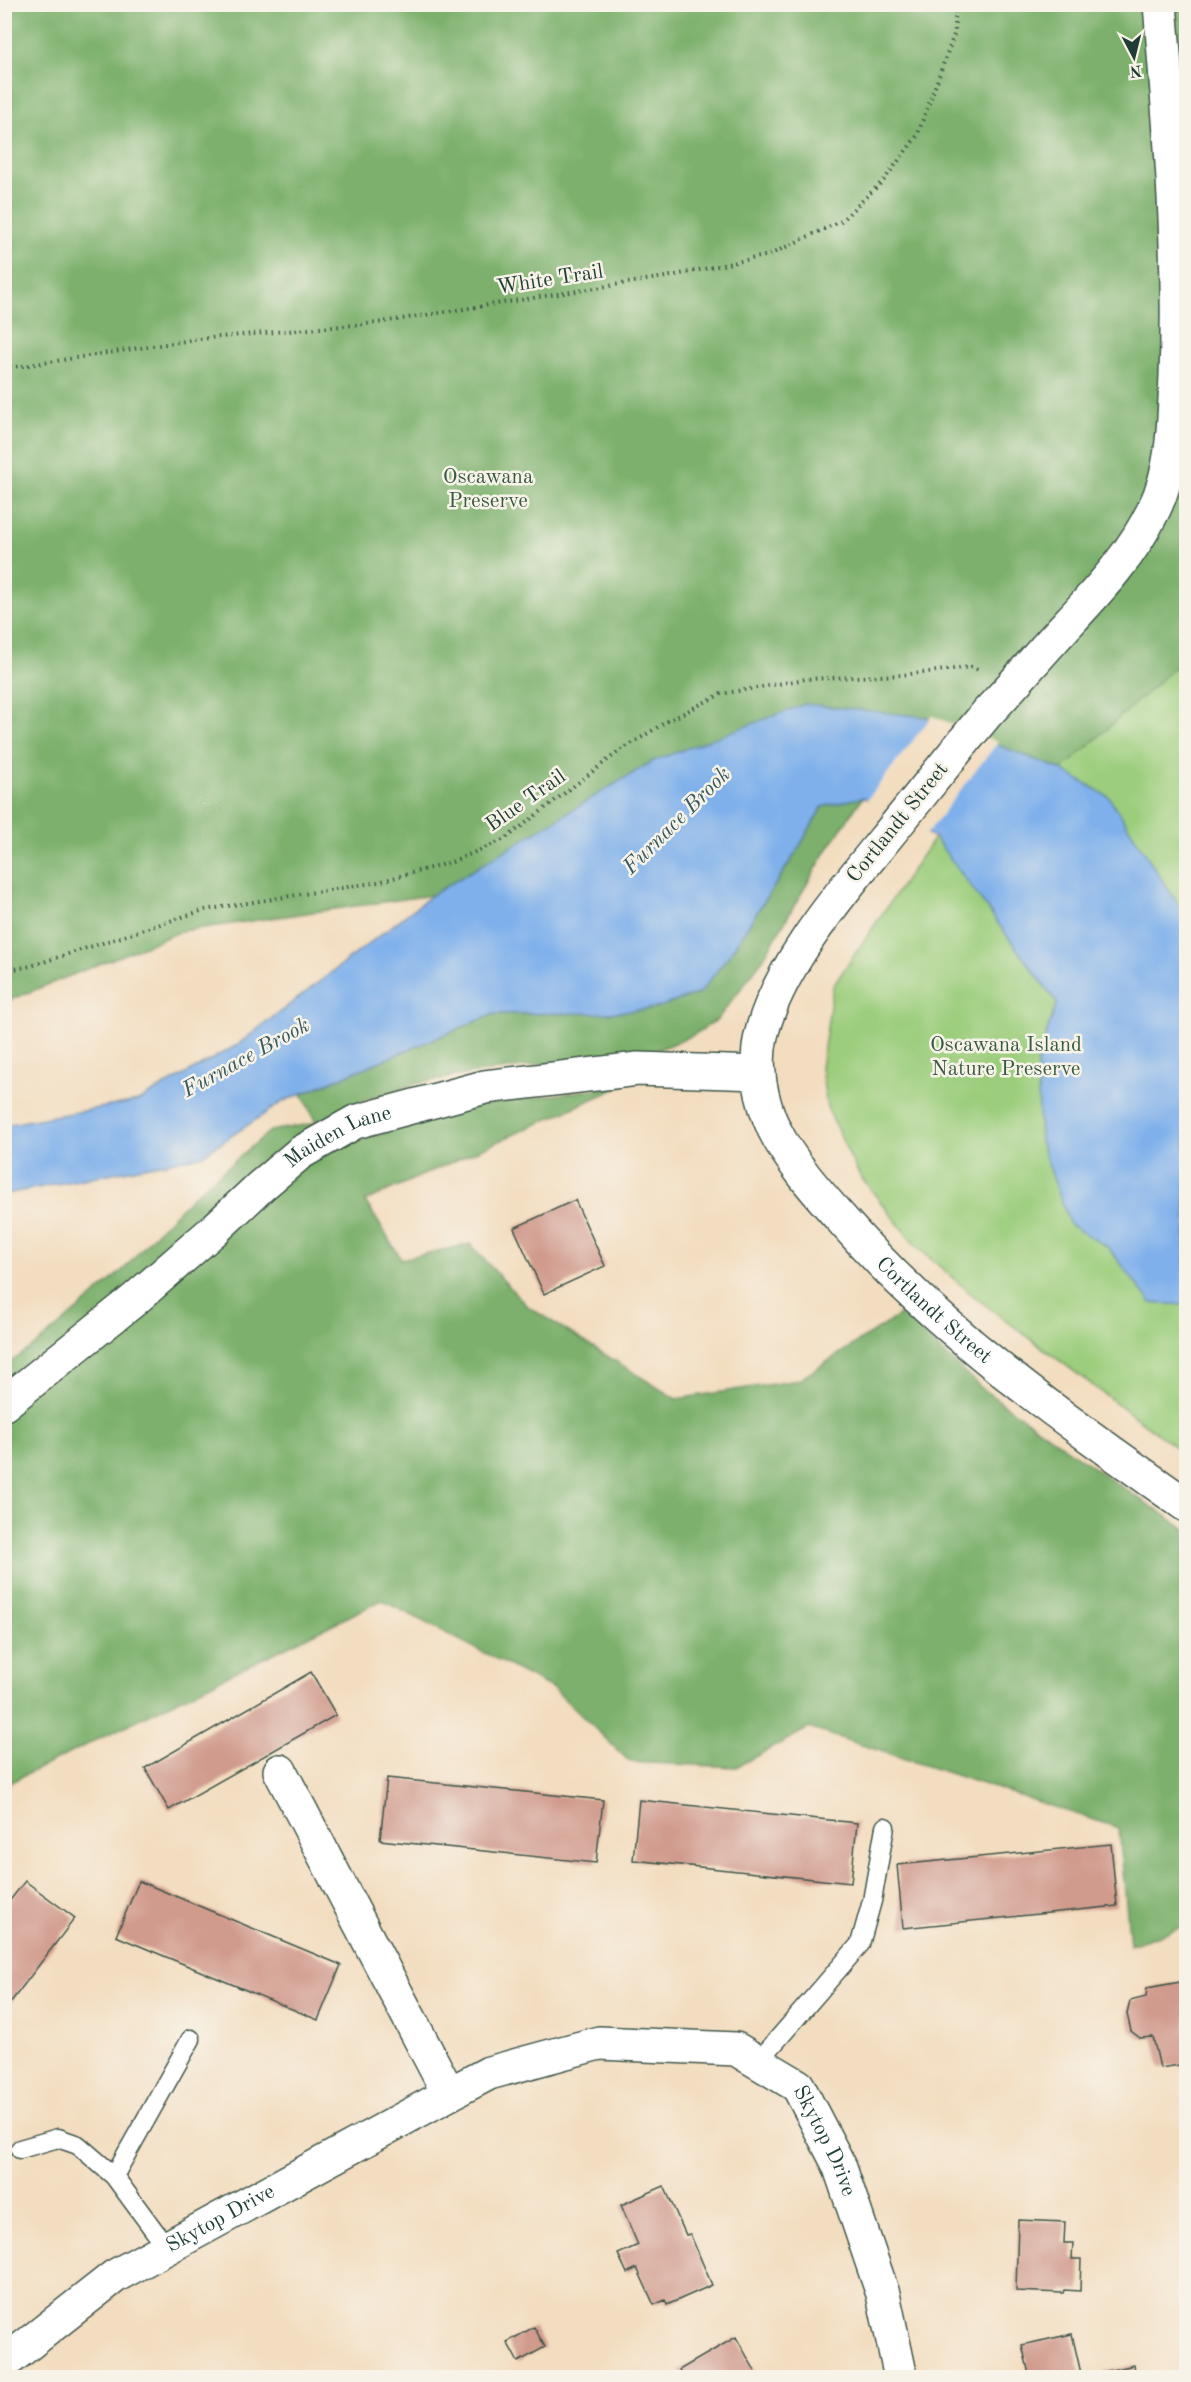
<svg xmlns="http://www.w3.org/2000/svg" width="1191" height="2382" font-family="'Old Standard TT',serif">
<style>
.green{fill:#9bcd7c;stroke:#5d8558;stroke-width:1.5}
.forest{fill:#7cb06c;stroke:#4e7650;stroke-width:1.5}
.water{fill:#7fb0eb;stroke:#4f7690;stroke-width:1.5}
.pier{fill:#f3ddc0}
.building{fill:#d09a8c}
.lines{fill:none;stroke-linecap:round;stroke-linejoin:round}
.lane-casing{stroke:#3f5549;stroke-width:21}
.street-casing{stroke:#3f5549;stroke-width:36}
.path{stroke:#3f5549;stroke-width:4;stroke-dasharray:1.5 4.5;stroke-linecap:butt}
.lane{stroke:#fff;stroke-width:18}
.street{stroke:#fff;stroke-width:33}
.labels{text-anchor:middle;dominant-baseline:central;stroke-width:5;stroke-linejoin:round;paint-order:stroke}
.street-label{font-size:21px;fill:#1f3d34;stroke:#f7f3e8}
.park-label{font-size:21px;fill:#385a42;stroke:#f7f3e8}
.water-label{font-size:22px;font-style:italic;fill:#375a62;stroke:#f7f3e8}
</style>
<rect width="100%" height="100%" fill="#f7f3e8"/>
<filter id="ink" filterUnits="userSpaceOnUse"><feTurbulence type="fractalNoise" baseFrequency=".0167" numOctaves="2"/><feDisplacementMap in="SourceGraphic" scale="12" xChannelSelector="R" yChannelSelector="G"/><feConvolveMatrix kernelMatrix="1 2 1 2 8 2 1 2 1" color-interpolation-filters="sRGB"/></filter>
<filter id="wash" filterUnits="userSpaceOnUse"><feTurbulence type="fractalNoise" baseFrequency=".008" numOctaves="4" result="noise"/><feDisplacementMap in="SourceGraphic" scale="24" xChannelSelector="R" yChannelSelector="G"/><feGaussianBlur stdDeviation="1.35" result="paint"/><feColorMatrix in="noise" values="0 0 0 0 0 0 0 0 0 0 0 0 0 0 0 0 0 1.4 0 .05"/><feComposite in="paint" operator="in"/></filter>
<g filter="url(#wash)">
<rect width="100%" height="100%" fill="#f3ddc0"/>
<path class="green" d="M1186,499v956l-210,-157 -62,-54 -54,-68 -10,-19 -23,-50 -6,-39 12,-82 101,-148 71,-90 25,-47z"/>
<path class="forest" d="M5,5h1181v652l-124,113 -136,-53 -273,44 -221,134 -250,36 -177,71z
M863,797l-36,53 -66,112 -44,58 -22,14 -37,16 -190,24 -45,8 -57,18 -49,23 16,25 142,-42 149,-21 -259,116 36,58 69,-15 57,62 149,93 123,-19 102,-66 83,76 133,94 69,45v397l-56,19 -11,-117 -310,-100 -73,39 -106,-5 -76,-73 -172,-89 -377,185v-419l33,-23 50,-42 39,-35 25,-29 41,-41 77,-65 46,-8 -14,-29 192,-80 114,-1 48,-5 44,-15 29,-38 66,-101 27,-47z"/>
<path class="water" d="M805,704l121,13 136,53 47,27 74,115 3,6v387l-35,-2 -43,-56 -38,-22 -30,-84 -3,-80 20,-58 -122,-165 -72,-41 -41,10 -27,47 -66,101 -29,38 -44,15 -48,5 -114,1 -210,87 -83,55 -196,38v-69l133,-24 99,-56 195,-150 221,-134z"/>
<path class="pier" d="M932,716l66,26 -73,94 -59,-35z"/>
<g id="blocks">
<path class="building" d="M575,1200l30,66 -61,28 -30,-66z
M311,1672l25,43 -167,95 -24,-42z
M387,1778l216,22 -7,63 -216,-23z
M639,1800l218,23 -6,60 -218,-23z
M1111,1844l6,62 -214,22 -6,-63z
M25,1881l50,37 -71,93v-103z
M139,1881l202,84 -23,55 -202,-84z
M1186,1981v83l-26,4 -7,-31 -13,1 -9,-7 -4,-17 3,-13 16,-4 1,-9z
M664,2186l22,49 4,-1 22,51 -45,20 -2,-5 -11,5 -17,-37 -10,5 -9,-19 20,-9 -17,-40z
M1018,2220l47,2 -1,21h9l-1,16h9l-1,32 -16,-1 -1,3 -47,-2z
M534,2327l11,20 -27,15 -11,-20z
M1072,2334l10,44h-52l-8,-33z
M736,2337l23,41h-76l-4,-8z
M1134,2365l2,13h-32l-1,-6z"/>
</g>
</g>
<g filter="url(#ink)">
<use href="#blocks" fill-opacity="0" stroke="#3f5549" stroke-width="1.5"/>
<g class="lines">
<g class="lane-casing">
<path id="lane" d="M758,2062l102,-118 12,-43 13,-74
M20,2149l38,-11 20,7 36,31
M167,2248l-53,-72 77,-137"/>
</g>
<g class="street-casing">
<g id="street">
<path id="s1" d="M1160,4c10,124 21,248 16,372 -2,44 -2,93 -22,133 -23,48 -58,84 -93,122 -25,27 -48,55 -73,81 -35,42 -69,85 -104,128 -44,54 -107,128 -123,196 -7,30 0,65 13,93 17,34 44,64 70,93 98,112 221,198 342,283"/>
<path id="s2" d="M4,1404l130,-104 79,-69 48,-45 39,-33 55,-31 130,-35 153,-18 121,4"/>
<path d="M280,1771l169,323"/>
<path id="s3" d="M4,2363l111,-87 334,-182 40,-21 110,-30 137,6 62,37 41,79 44,129 18,84"/>
</g>
</g>
<path class="path" d="M4,367l19,-1 175,-27 178,-16 295,-47 98,-21 72,-34 43,-41 33,-44 38,-104v-28
M4,971l27,-5 173,-56 174,-28 74,-20 53,-23 113,-87 48,-30 55,-28 85,-15 96,-4 69,-8 8,3"/>
<use href="#lane" class="lane"/>
<use href="#street" class="street"/>
</g>
</g>
<g class="labels">
<g class="street-label">
<text transform="translate(550 280) rotate(-9)">White Trail</text>
<text transform="translate(526 801) rotate(-35)">Blue Trail</text>
<text transform="translate(898 823) rotate(-51)">Cortlandt Street</text>
<text stroke="none"><textPath href="#s2" startOffset="430">Maiden Lane</textPath></text>
<text stroke="none"><textPath href="#s1" startOffset="1508">Cortlandt Street</textPath></text>
<text stroke="none"><textPath href="#s3" startOffset="951">Skytop Drive</textPath></text>
<text stroke="none"><textPath href="#s3" startOffset="261">Skytop Drive</textPath></text>
</g>
<g class="park-label">
<text x="488" y="477">Oscawana<tspan x="488" dy="24">Preserve</tspan></text>
<text x="1006" y="1045">Oscawana Island<tspan x="1006" dy="24">Nature Preserve</tspan></text>
</g>
<g class="water-label">
<text transform="translate(677 821) rotate(-45)">Furnace Brook</text>
<text transform="translate(246 1058) rotate(-29)">Furnace Brook</text>
</g>
</g>
<rect width="1191" height="2382" fill="none" stroke="#f7f3e8" stroke-width="24"/>
<g transform="translate(1134 57) rotate(173)" stroke="#f7f3e8" stroke-width="4.5" paint-order="stroke">
<path d="M0-4.5L10 22L0 15L-10 22Z" fill="#1f3d34"/>
<text y="-9" font-size="16" font-weight="bold" text-anchor="middle" fill="#1f3d34">N</text>
</g>
</svg>
